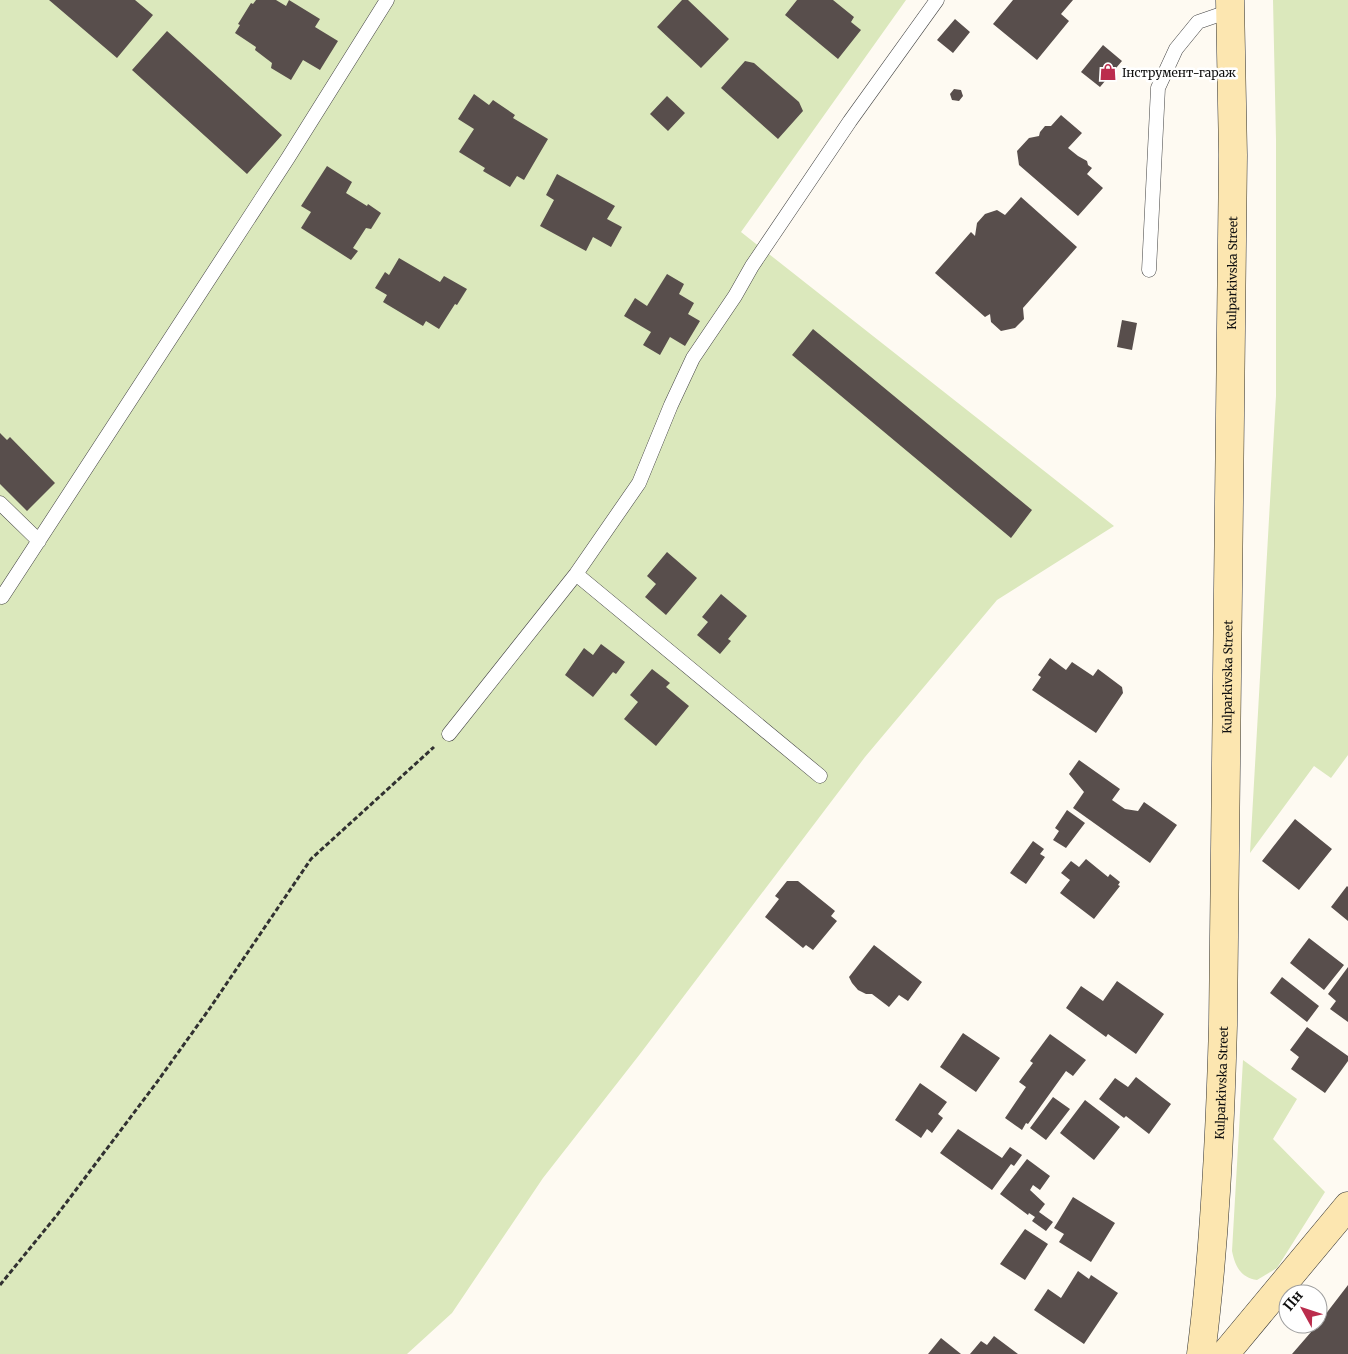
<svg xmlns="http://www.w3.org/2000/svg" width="1348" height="1354" font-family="Merriweather,serif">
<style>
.grass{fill:#dbe8bc}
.building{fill:#584e4c}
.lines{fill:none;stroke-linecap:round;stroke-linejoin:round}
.lane-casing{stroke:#424242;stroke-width:15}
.secondary-casing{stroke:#313131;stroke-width:29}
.path{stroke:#313131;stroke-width:3;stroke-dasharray:5 2.5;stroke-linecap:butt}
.lane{stroke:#fff;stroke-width:14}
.secondary{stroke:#fce6b0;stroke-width:28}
.labels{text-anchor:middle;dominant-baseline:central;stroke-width:5;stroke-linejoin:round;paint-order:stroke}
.poi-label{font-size:12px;fill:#0f0f0f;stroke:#fff;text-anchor:start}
.street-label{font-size:12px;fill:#0f0f0f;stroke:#fff}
</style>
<rect width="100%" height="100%" fill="#fefaf2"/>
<path class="grass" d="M0,0h906l-165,232 373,294 -117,74 -132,157 -225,297 -97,124 -91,135 -45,41h-407z
M1273,0h75v755l-17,23 -17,-12 -64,87 26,-457v-256z
M1243,1060l54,39 -24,40 52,53 -48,76 -20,12c-16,-2 -22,-14 -25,-29z"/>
<path class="building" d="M49,0h86l18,15 -36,43z
M256,0h20l10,6 3,-6 31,19 -5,8 23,14 -18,29 -17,-10 -12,20 -20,-12 1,-5 -17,-13 1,-3 -21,-14 5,-8 -2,-1 13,-21 2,1z
M682,0h6l41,39 -28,29 -44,-41z
M797,0h36l21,17 -3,5 10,8 -23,29 -53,-44z
M1013,0h60l-12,14 8,7 -32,39 -44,-36z
M955,19l15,13 -17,21 -16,-13z
M167,31l115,104 -35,39 -115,-104z
M1103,45l19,16 -22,26 -19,-15z
M745,61l9,2 45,39 4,9 -25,28 -57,-51z
M954,89l7,1 2,6 -4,5 -7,-1 -2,-6z
M474,94l15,11 4,-5 22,15 -2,3 35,21 -24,41 -7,-4 -7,11 -27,-16 2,-3 -26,-16 15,-23 -16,-10z
M667,96l18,17 -17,18 -18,-17z
M1061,115l21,18 -14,15 10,8 9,5 1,4 4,3 -5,6 16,14 -25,28 -59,-51 -2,-14 12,-13 10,-2 1,-4 5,-6h6z
M327,166l25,16 -6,11 21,13 1,-2 13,9 -10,16 -5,-1 -13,20 5,3 -7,9 -50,-32 10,-16 -10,-6z
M557,174l58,32 -8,13 15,8 -11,20 -18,-10 -7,14 -46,-25 14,-26 -8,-5z
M1021,197l56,50 -54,61 1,11 -9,9 -14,3 -10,-9 -1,-8 -5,3 -50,-44 36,-41 4,4 2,-13 8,-9 12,-4 8,5z
M399,258l41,24 4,-6 23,13 -10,16 -2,-1 -16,25 -13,-8 -3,5 -40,-24 4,-7 -12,-7 10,-16 4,3z
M667,274l17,10 -5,10 15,9 -6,11 12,7 -15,25 -15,-9 -10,18 -17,-10 8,-13 -27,-16 11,-18 12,8z
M1122,320l15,3 -5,27 -15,-3z
M813,329l219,181 -21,28 -219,-183z
M0,433l7,7 3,-3 45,46 -28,28 -27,-27z
M667,552l30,26 -31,37 -21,-18 11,-13 -9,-8z
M721,594l26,22 -19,23 3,2 -11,13 -23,-19 11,-13 -6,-5z
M601,644l24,18 -9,12 -3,-2 -20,25 -28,-22 19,-27 9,7z
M1050,658l16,12 6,-8 21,14 5,-7 24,18 1,6 -27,40 -64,-43 9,-13 -3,-2z
M652,669l18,14 -4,4 23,19 -33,40 -32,-27 14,-17 -8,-7z
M1079,760l41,29 -8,11 13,9 13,2 6,-9 33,23 -27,38 -77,-55 11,-16 -15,-18z
M1067,810l18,13 -19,25 -13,-8 6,-9 -4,-3z
M1295,819l37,30 -33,41 -37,-29z
M1033,841l11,8 -4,5 5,3 -19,27 -16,-11z
M1086,859l22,18 2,-3 10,8 -2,3 2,1 -26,33 -34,-26 10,-13 -9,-7 10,-12 8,6z
M787,881h11l37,30 -4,5 6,5 -24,29 -7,-5 -3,3 -38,-31 14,-18 -4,-3z
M1347,886l1,1v34l-17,-14z
M1309,938l35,27 -20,25 -34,-27z
M874,945l48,37 -14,19 -9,-6 -10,12 -17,-13h-6l-8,-4 -6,-7 -3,-6z
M1348,967v55l-18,-13 6,-8 -8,-7z
M1282,977l37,29 -12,16 -37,-29z
M1117,981l47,33 -28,40 -28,-20 -2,3 -40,-29 15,-22 22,15z
M1307,1027l41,29v5l-23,32 -34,-24 8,-12 -9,-7z
M963,1033l37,25 -24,34 -36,-25z
M1050,1034l36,26 -13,16 -7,-5 -38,53 -2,-1 -4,7 -17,-12 21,-31 -7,-5 14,-19 -3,-2z
M1136,1077l35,27 -22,30 -23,-18 -2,2 -25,-19 16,-21 13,9z
M920,1083l27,19 -9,12 5,4 -11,15 -5,-4 -6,9 -26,-18z
M1053,1097l17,12 -24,31 -16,-12z
M1085,1100l35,27 -26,33 -34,-27z
M958,1129l44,29 8,-11 12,8 -8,11 -3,-2 -19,26 -52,-37z
M1027,1159l23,17 -10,14 -7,-5 -3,5 15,14 -6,8 14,10 -7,9 -14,-10 3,-4 -6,-4 -1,2 -28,-21z
M1073,1197l42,26 -24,39 -32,-20 5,-8 -10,-6z
M1025,1229l23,15 -23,36 -25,-16z
M1078,1271l11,8 2,-4 27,18 -34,51 -50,-34 14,-21 13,9z
M1348,1285v69h-56l26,-30z
M994,1336l24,18h-48l11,-13 6,4z
M941,1338l20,16h-33z"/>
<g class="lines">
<g class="lane-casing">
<path id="lane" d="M1149,270l9,-182 18,-39 22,-27 32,-11
M0,503l39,38
M576,574l244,202
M2,597l286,-439 99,-158
M449,734l127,-160 63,-91 32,-78 22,-47 42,-62 17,-30 98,-145 87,-121"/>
</g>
<g class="secondary-casing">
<g id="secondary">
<path id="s1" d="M1201,1354c14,-109 19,-220 22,-329l10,-870 -3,-155"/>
<path d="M1225,1354l123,-148"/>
</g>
</g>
<path class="path" d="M0,1285l57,-70 100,-133 53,-74 101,-149 123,-112"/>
<use href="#lane" class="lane"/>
<use href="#secondary" class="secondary"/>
</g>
<defs>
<g id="shop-bare" transform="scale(1.35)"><path d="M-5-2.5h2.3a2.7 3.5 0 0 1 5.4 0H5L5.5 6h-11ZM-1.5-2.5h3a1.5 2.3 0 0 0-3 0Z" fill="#bb2c4c" stroke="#fff" stroke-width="2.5" paint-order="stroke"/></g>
</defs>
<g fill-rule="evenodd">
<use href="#shop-bare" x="1108" y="72"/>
</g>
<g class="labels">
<g class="poi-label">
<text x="1122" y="72">Інструмент-гараж</text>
</g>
<g class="street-label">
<text stroke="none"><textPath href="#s1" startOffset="1082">Kulparkivska Street</textPath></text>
<text stroke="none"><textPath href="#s1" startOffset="678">Kulparkivska Street</textPath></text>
<text stroke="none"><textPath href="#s1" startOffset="272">Kulparkivska Street</textPath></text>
</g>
</g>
<g transform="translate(1303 1309) rotate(310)"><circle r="24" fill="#ffffff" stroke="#9f9f9f"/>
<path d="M0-4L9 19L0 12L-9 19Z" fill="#bb2c4c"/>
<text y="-8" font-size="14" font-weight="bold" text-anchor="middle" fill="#0f0f0f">Пн</text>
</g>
</svg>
